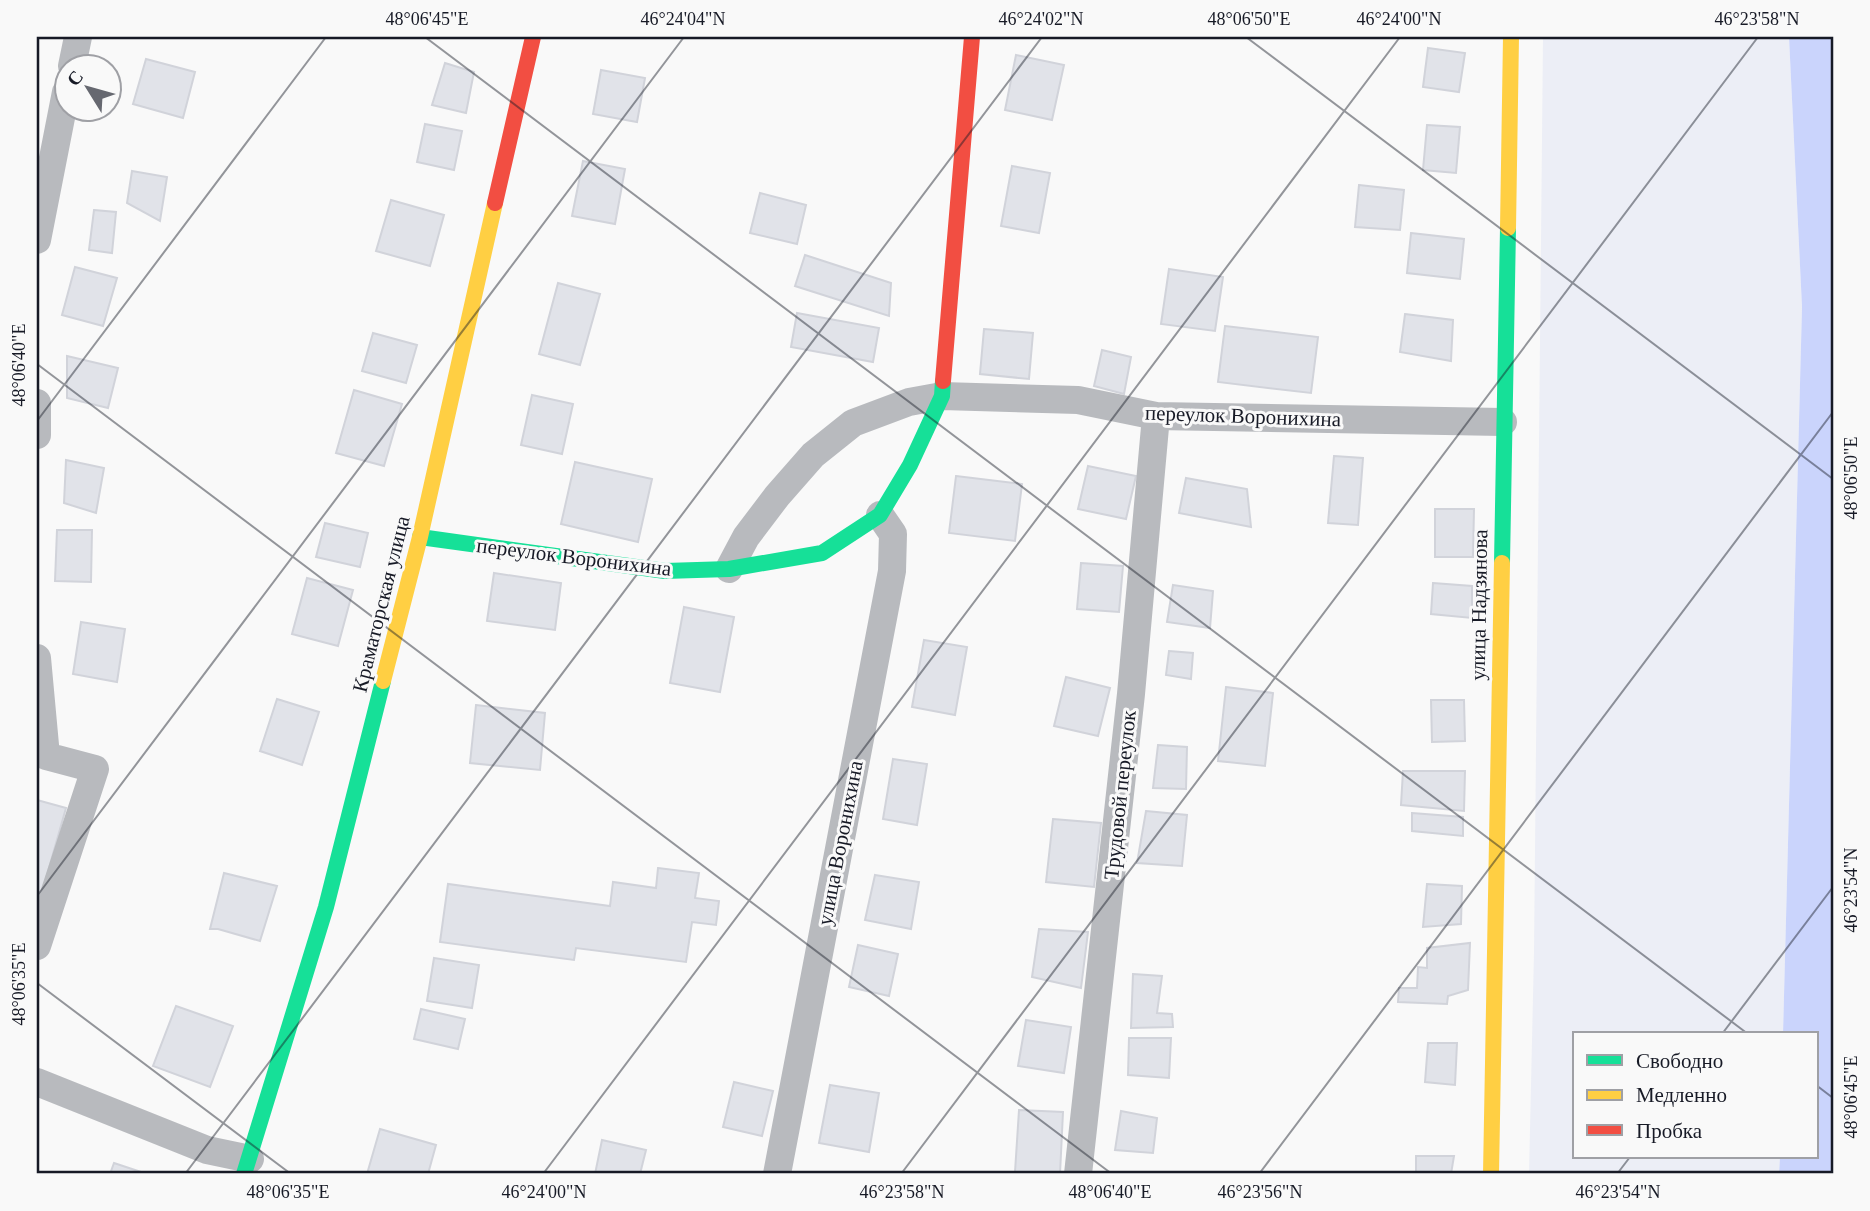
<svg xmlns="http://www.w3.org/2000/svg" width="1870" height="1211" font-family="Georgia,serif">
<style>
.green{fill:#eceef6}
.water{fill:#cad4fc}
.building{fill:#e1e3e9;stroke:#d1d3da;stroke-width:2}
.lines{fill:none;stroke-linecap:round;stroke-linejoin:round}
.street{stroke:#b8babe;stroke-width:28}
.fast{stroke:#16e098;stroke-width:16}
.slow{stroke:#ffcf43;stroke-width:16}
.jam{stroke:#f24e42;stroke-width:16}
.ticks{fill:none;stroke:#171a26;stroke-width:2;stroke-opacity:0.45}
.labels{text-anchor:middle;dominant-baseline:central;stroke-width:6;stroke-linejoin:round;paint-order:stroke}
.street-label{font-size:21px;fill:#171a26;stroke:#f9f9f9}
.neatline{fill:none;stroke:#171a26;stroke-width:2.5}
.ticks-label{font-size:18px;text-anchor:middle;fill:#171a26}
</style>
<rect width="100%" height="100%" fill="#f9f9f9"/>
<path class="green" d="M1543,37h246l13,270 -19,727h-209v123h206l-1,17h-250l5,-222z"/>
<path class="water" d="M1789,37h44v1137h-54l1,-17h36v-123h-33l19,-727z"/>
<path class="building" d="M1428,48l37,5 -6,39 -36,-5z
M1016,55l48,10 -12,55 -47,-10z
M146,59l49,13 -12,46 -50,-14z
M445,63l29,9 -8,41 -34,-8z
M601,70l44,8 -8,44 -44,-8z
M425,124l37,7 -8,39 -37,-8z
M1427,125l33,2 -4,46 -33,-3z
M583,161l42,8 -10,55 -43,-8z
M1012,166l38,7 -11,60 -38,-7z
M132,171l35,6 -7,44 -33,-18z
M1359,185l45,5 -4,40 -45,-3z
M760,193l46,12 -9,39 -47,-11z
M391,200l53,15 -14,51 -54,-15z
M94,210l22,2 -4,41 -23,-3z
M1411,233l53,6 -4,40 -53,-6z
M805,255l86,28 -2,33 -94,-30z
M75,267l42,11 -14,48 -41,-11z
M1169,269l54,8 -8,54 -54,-7z
M558,283l42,11 -20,71 -41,-11z
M797,313l82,15 -6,34 -82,-15z
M1405,314l48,6 -2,41 -51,-9z
M1225,326l93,11 -7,56 -93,-11z
M984,329l49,4 -4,46 -49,-5z
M373,333l44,12 -11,38 -44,-12z
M1102,350l29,7 -7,37 -30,-8z
M67,356l51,12 -10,40 -41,-10z
M354,390l48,14 -18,62 -48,-13z
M532,395l41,9 -11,50 -41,-9z
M1334,456l29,2 -5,67 -30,-2z
M66,460l38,8 -8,45 -32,-10z
M575,462l77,17 -14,63 -77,-18z
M1088,466l48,10 -10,43 -48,-10z
M956,476l66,8 -7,57 -66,-8z
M1186,478l61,11 4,38 -72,-14z
M1435,509h39l-1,48h-38z
M325,523l43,10 -8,34 -44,-10z
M57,530h35l-1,52 -36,-1z
M1081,563l42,3 -4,46 -42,-3z
M494,573l67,10 -6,47 -68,-9z
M307,578l46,12 -15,56 -46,-12z
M1433,583l39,3v32l-41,-4z
M1173,585l40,6 -3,37 -43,-6z
M684,607l50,10 -14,75 -50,-9z
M81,622l44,7 -8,53 -44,-8z
M924,640l43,7 -12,68 -43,-8z
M1169,651l24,2 -2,26 -25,-4z
M1066,677l44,11 -12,48 -44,-10z
M1226,687l47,6 -8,73 -47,-5z
M277,699l42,13 -17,53 -42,-14z
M1431,700h33l1,41 -33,1z
M476,705l69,8 -5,57 -70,-7z
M1158,745l29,2 -1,42 -33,-1z
M893,759l34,5 -10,61 -34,-6z
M1403,771h62l-1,40 -63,-6z
M37,800l29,8 -29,102z
M1146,811l41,4 -5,51 -45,-3z
M1412,813l51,4v19l-51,-5z
M1053,819l48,4 -7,64 -48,-5z
M658,868l41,5 -4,25 24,3 -3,24 -24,-3 -6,40 -110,-14 -2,12 -134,-18 8,-58 162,22 3,-24 43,6z
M224,873l53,13 -17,55 -42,-12h-8z
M875,875l44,7 -8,47 -46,-9z
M1427,884l35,2 -1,38 -38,3z
M1039,929l49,3 -7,56 -49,-11z
M1470,943l-2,47 -20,6 -1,8 -49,-2 1,-14h18l1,-21 9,1v-20z
M858,945l40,9 -9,42 -40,-9z
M434,958l45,7 -7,43 -45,-7z
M1133,974l29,2 -5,37 15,1 1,13 -42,1z
M176,1006l57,20 -23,61 -57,-21z
M421,1009l44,10 -7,30 -44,-10z
M1026,1020l45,7 -7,46 -46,-7z
M1129,1038h42l-2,40 -41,-3z
M1428,1043h29l-2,42 -30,-3z
M734,1082l39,9 -11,45 -39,-9z
M830,1085l49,8 -10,59 -50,-9z
M1019,1110l44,2 -3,62 -45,-2z
M1121,1111l36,7 -4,35 -38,-3z
M380,1129l56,16 -8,29h-61z
M602,1140l44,10 -6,24h-45z
M1416,1156h38l-3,18h-35z
M114,1163l33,11h-37z"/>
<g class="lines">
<path class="street" d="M72,66l6,-29
M37,240l29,-148
M37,403v32
M729,569l17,-32 31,-41 36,-41 40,-32 56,-21 33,-6 136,4 78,16 347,6
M37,658l9,98 49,13 -58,177
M37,1082l170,68 43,9
M777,1174l115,-603 1,-37 -13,-19
M1078,1174l53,-480 25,-278"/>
<path class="fast" d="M420,537l245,34 64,-2 93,-16 58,-38 30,-50 32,-69 1,-15
M1502,563l6,-335
M244,1174l82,-267 57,-226"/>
<path class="slow" d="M1508,228l3,-191
M383,681l37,-144 75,-334
M1491,1174l11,-611"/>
<path class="jam" d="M495,203l38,-166
M943,381l29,-344"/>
</g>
<path class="ticks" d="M425,37l1323,997M1246,37l587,442M37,364l1075,810M37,421l289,-384M37,896l647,-859M37,983l254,191M1722,1034l111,-147M1816,1085l17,13M185,1174l857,-1137M543,1174l857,-1137M901,1174l857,-1137M1259,1174l574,-762M1617,1174l13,-17"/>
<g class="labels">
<g class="street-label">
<text transform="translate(1243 416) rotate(2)">переулок Воронихина</text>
<text transform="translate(574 557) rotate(7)">переулок Воронихина</text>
<text transform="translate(381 604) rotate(-76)">Краматорская улица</text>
<text transform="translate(1479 605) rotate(-89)">улица Надзянова</text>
<text transform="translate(1120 795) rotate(-84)">Трудовой переулок</text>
<text transform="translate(840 843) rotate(-79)">улица Воронихина</text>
</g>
</g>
<rect width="1870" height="1211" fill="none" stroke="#f9f9f9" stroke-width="77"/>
<rect x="1573" y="1032" width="245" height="126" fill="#f9f9f9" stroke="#9fa0a5" stroke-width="2"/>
<rect x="1587" y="1055" width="35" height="10" fill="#16e098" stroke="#9fa0a5" stroke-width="2"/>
<text x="1636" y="1068" font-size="21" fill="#171a26">Свободно</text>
<rect x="1587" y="1090" width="35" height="10" fill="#ffcf43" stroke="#9fa0a5" stroke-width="2"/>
<text x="1636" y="1102" font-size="21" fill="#171a26">Медленно</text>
<rect x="1587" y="1125" width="35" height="10" fill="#f24e42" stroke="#9fa0a5" stroke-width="2"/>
<text x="1636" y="1138" font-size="21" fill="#171a26">Пробка</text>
<g transform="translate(88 88) rotate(307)"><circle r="33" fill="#f9f9f9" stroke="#9fa0a5" stroke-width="2"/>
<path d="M0-5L12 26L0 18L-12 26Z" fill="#666870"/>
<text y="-10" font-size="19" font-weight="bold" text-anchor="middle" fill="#171a26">С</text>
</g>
<rect x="38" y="38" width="1794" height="1134" class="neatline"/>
<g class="ticks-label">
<text x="427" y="25">48°06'45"E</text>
<text x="683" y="25">46°24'04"N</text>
<text x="1041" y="25">46°24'02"N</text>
<text x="1249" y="25">48°06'50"E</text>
<text x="1399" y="25">46°24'00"N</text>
<text x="1757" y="25">46°23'58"N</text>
<text transform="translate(19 365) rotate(-90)" y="6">48°06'40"E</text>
<text transform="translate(1851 478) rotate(-90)" y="6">48°06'50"E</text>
<text transform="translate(1851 890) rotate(-90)" y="6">46°23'54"N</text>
<text transform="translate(19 984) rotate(-90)" y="6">48°06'35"E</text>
<text transform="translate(1851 1097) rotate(-90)" y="6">48°06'45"E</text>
<text x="288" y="1198">48°06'35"E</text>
<text x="544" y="1198">46°24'00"N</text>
<text x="902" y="1198">46°23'58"N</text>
<text x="1110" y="1198">48°06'40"E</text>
<text x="1260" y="1198">46°23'56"N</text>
<text x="1618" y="1198">46°23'54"N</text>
</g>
</svg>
